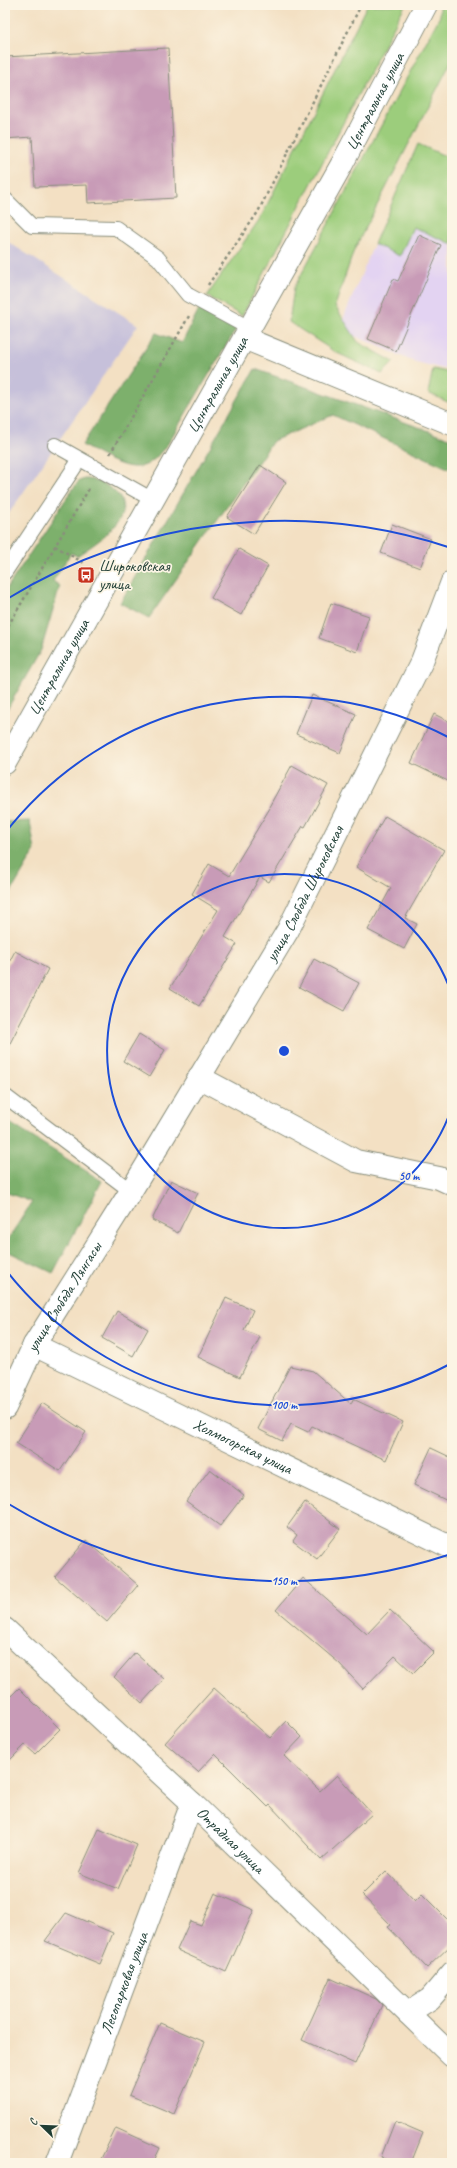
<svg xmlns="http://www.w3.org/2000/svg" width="457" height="2168" font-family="Caveat,sans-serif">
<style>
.built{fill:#e3d3f2}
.industrial{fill:#c6c0da}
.green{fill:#9ccd7c;stroke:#5e8558}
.forest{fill:#7db06c;stroke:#4e7650}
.building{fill:#c89bb7}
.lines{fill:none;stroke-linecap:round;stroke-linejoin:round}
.service-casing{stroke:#898e7c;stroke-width:16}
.minor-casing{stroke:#898e7c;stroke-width:24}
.tertiary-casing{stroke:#898e7c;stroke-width:24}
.path{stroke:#898e7c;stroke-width:2.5;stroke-dasharray:3 3;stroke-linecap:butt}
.service{stroke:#fff;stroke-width:14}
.minor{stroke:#fff;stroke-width:22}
.tertiary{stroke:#fff;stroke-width:22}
.ring{fill:none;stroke:#1d4ed8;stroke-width:2}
.labels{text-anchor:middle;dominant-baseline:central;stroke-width:3.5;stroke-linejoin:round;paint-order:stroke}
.street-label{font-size:16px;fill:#1f3d34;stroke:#fcf5e5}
.poi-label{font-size:16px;fill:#1f3d34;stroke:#fcf5e5;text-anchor:start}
.centre{fill:#1d4ed8;stroke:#fcf5e5;stroke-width:2}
.ring-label{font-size:12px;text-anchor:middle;font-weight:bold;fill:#1d4ed8;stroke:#fcf5e5;stroke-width:3.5;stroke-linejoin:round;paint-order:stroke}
</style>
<rect width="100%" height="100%" fill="#fcf5e5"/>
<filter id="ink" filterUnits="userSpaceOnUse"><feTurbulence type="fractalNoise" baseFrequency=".025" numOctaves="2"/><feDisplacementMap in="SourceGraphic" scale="8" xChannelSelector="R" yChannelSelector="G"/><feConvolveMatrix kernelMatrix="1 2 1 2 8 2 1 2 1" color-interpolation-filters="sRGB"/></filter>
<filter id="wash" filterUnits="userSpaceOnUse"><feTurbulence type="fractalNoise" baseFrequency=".012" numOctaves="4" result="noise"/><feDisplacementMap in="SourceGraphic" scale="16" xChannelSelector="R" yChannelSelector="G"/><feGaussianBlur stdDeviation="0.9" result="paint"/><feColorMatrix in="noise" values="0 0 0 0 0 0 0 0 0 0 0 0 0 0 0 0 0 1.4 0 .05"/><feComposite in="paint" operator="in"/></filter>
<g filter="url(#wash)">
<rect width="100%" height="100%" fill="#f3e0c3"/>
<path class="built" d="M413,227l39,17v107l-8,18 -32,-8 -73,-32 35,-85 26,11z"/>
<path class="industrial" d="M5,240l133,85 -133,194z"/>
<path class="green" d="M367,5h38l-163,311 -35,-20 54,-79z
M440,5h12v55l-98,190 -19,56 23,36 36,20 -12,12 -47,-22 -46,-30 5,-34 146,-272z
M418,144l34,15v85l-39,-17 -13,29 -26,-12z
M433,369l19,4v31l-24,-11z"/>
<path class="forest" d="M199,309l37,20 -69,116c-7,8 -14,18 -24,21 -17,6 -47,-13 -61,-21l74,-112 26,10z
M255,369l197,70v31l-119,-55 -60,26 -124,177 -29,-15z
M85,479c11,0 20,5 28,11 30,25 -17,53 -36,66l-6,-3 -18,28 7,5 -19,64 -36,63v-122l67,-101 7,-9z
M30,821l5,30 -30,51v-80z
M5,1120l97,61 -49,92 -48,-23v-6l27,-42 -27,-10z"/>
<g id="blocks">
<path class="building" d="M168,48l8,150 -88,5 -1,-18 -52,2 -3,-50 -27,2v-82z
M419,235l22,10 -45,106 -28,-12 25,-60 5,2z
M260,465l26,17 -32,52 -27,-17z
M392,524l39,15 -11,29 -39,-15z
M239,549l29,17 -27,49 -30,-17z
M331,603l38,13 -12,36 -38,-14z
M312,695l44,19 -16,39 -44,-19z
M434,714l18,9v60l-41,-20z
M292,765l36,20 -23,42 -2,-1 -34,56 -9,-5 -35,60 12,7 -38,62 -29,-18 48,-78 -26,-16 17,-30 20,12 41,-68 -1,-1z
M385,816l59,34 -39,68 12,6 -13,25 -36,-19 23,-42 -35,-21z
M15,951l33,18 -43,84v-83z
M314,959l45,24 -15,28 -45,-24z
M139,1034l26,16 -16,27 -26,-16z
M171,1180l27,13 -20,40 -26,-13z
M226,1298l27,12 -9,20 16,7 -20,40 -42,-20z
M117,1311l31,18 -15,27 -31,-18z
M290,1366l23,5 38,33 2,-5 50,23 -17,38 -74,-34 -4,6 -17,-8 -9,17 -24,-12z
M42,1403l44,29 -26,39 -44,-28z
M431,1448l21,10v45l-38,-18z
M210,1469l34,26 -24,31 -34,-25z
M305,1502l35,27 -23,30 -24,-18 4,-6 -10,-8z
M86,1540l52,45 -31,37 -52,-45z
M303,1578l64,56 23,-24 44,42 -21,21 -18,-17 -32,33 -24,-26 -63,-53z
M135,1653l29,26 -22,24 -28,-26z
M19,1688l41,41 -25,25 -10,-9 -20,20v-63z
M214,1688l56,50 16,-17 16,16 -18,19 36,35 17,-16 35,39 -51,46 -51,-55 -2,2 -53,-53 -17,18 -33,-29z
M99,1829l38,16 -19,44 -39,-16z
M386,1871l29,30 7,-7 30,30v20l-25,24 -39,-41 3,-2 -29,-30z
M215,1893l39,17 -28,62 -49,-22 13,-29 11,4z
M66,1913l47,20 -13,31 -55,-23z
M330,1978l46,21 6,6 -27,59 -53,-24z
M160,2023l45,19 -31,72 -45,-19z
M395,2121l28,12 -12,30h-15l-15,-6z
M116,2128l44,20 -7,15h-54z"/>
</g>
</g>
<g filter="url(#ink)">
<use href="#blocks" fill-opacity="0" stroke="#898e7c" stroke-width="1"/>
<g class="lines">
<g class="service-casing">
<path id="service" d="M5,199l27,27 84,2 42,30 30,37 61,33
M55,445l98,55
M5,572l75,-113
M5,1096l126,95"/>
</g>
<g class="minor-casing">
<g id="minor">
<path d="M244,338l208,86"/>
<path d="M199,1077l157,84 83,17 13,6"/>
<path id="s1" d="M34,1345l418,203"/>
<path id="s2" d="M5,1408l29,-63 97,-154 157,-261 134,-269 30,-79"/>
<path id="s3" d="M5,1629l187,174 260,253"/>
<path d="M408,2013l22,-14 22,-26"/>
<path id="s4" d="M57,2163l135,-360"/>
</g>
</g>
<g class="tertiary-casing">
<g id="tertiary">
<path id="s5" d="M5,763l337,-599 84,-159"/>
</g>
</g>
<path class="path" d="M208,285l50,-73 103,-207
M110,454l79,-138
M55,546l29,17
M5,631l85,-144"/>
<use href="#service" class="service"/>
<use href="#minor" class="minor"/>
<use href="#tertiary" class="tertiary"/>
</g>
</g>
<g class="ring">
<path d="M452 1107A177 177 0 1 1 452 995"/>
<path d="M450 1364A354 354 0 0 1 5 1269M5 833A354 354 0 0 1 450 738"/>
<path d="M448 1555A530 530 0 0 1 7 1503M7 599A530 530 0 0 1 448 547"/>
</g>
<defs>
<g id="bus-square" transform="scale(0.9)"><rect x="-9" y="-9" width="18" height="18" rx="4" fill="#c8321e" stroke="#fcf5e5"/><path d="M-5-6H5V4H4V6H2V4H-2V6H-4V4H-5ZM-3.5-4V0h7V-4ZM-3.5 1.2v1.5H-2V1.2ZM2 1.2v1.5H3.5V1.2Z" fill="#fff"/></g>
</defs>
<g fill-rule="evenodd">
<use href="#bus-square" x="86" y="575"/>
</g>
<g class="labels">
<g class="street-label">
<text stroke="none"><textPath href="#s5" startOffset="758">Центральная улица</textPath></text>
<text stroke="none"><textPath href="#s5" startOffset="434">Центральная улица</textPath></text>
<text stroke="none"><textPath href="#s5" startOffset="110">Центральная улица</textPath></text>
<text stroke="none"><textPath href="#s2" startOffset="596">улица Слобода Широковская</textPath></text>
<text stroke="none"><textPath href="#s2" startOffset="126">улица Слобода Лянгасы</textPath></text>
<text stroke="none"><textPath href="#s1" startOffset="232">Холмогорская улица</textPath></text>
<text stroke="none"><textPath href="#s3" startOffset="309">Отрадная улица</textPath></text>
<text stroke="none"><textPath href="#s4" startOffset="192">Лесопарковая улица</textPath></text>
</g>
<g class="poi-label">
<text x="99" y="566">Широковская<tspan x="99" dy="18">улица</tspan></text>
</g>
</g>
<circle cx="284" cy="1051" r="6" class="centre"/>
<g class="ring-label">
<text x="409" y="1180">50 m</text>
<text x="284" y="1409">100 m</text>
<text x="284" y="1585">150 m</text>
</g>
<rect width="457" height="2168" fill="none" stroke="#fcf5e5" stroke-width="20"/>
<g transform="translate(42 2126) rotate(293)" stroke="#fcf5e5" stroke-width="3" paint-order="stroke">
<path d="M0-3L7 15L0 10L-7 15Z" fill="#1f3d34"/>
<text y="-6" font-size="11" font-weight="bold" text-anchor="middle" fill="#1f3d34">С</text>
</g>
</svg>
